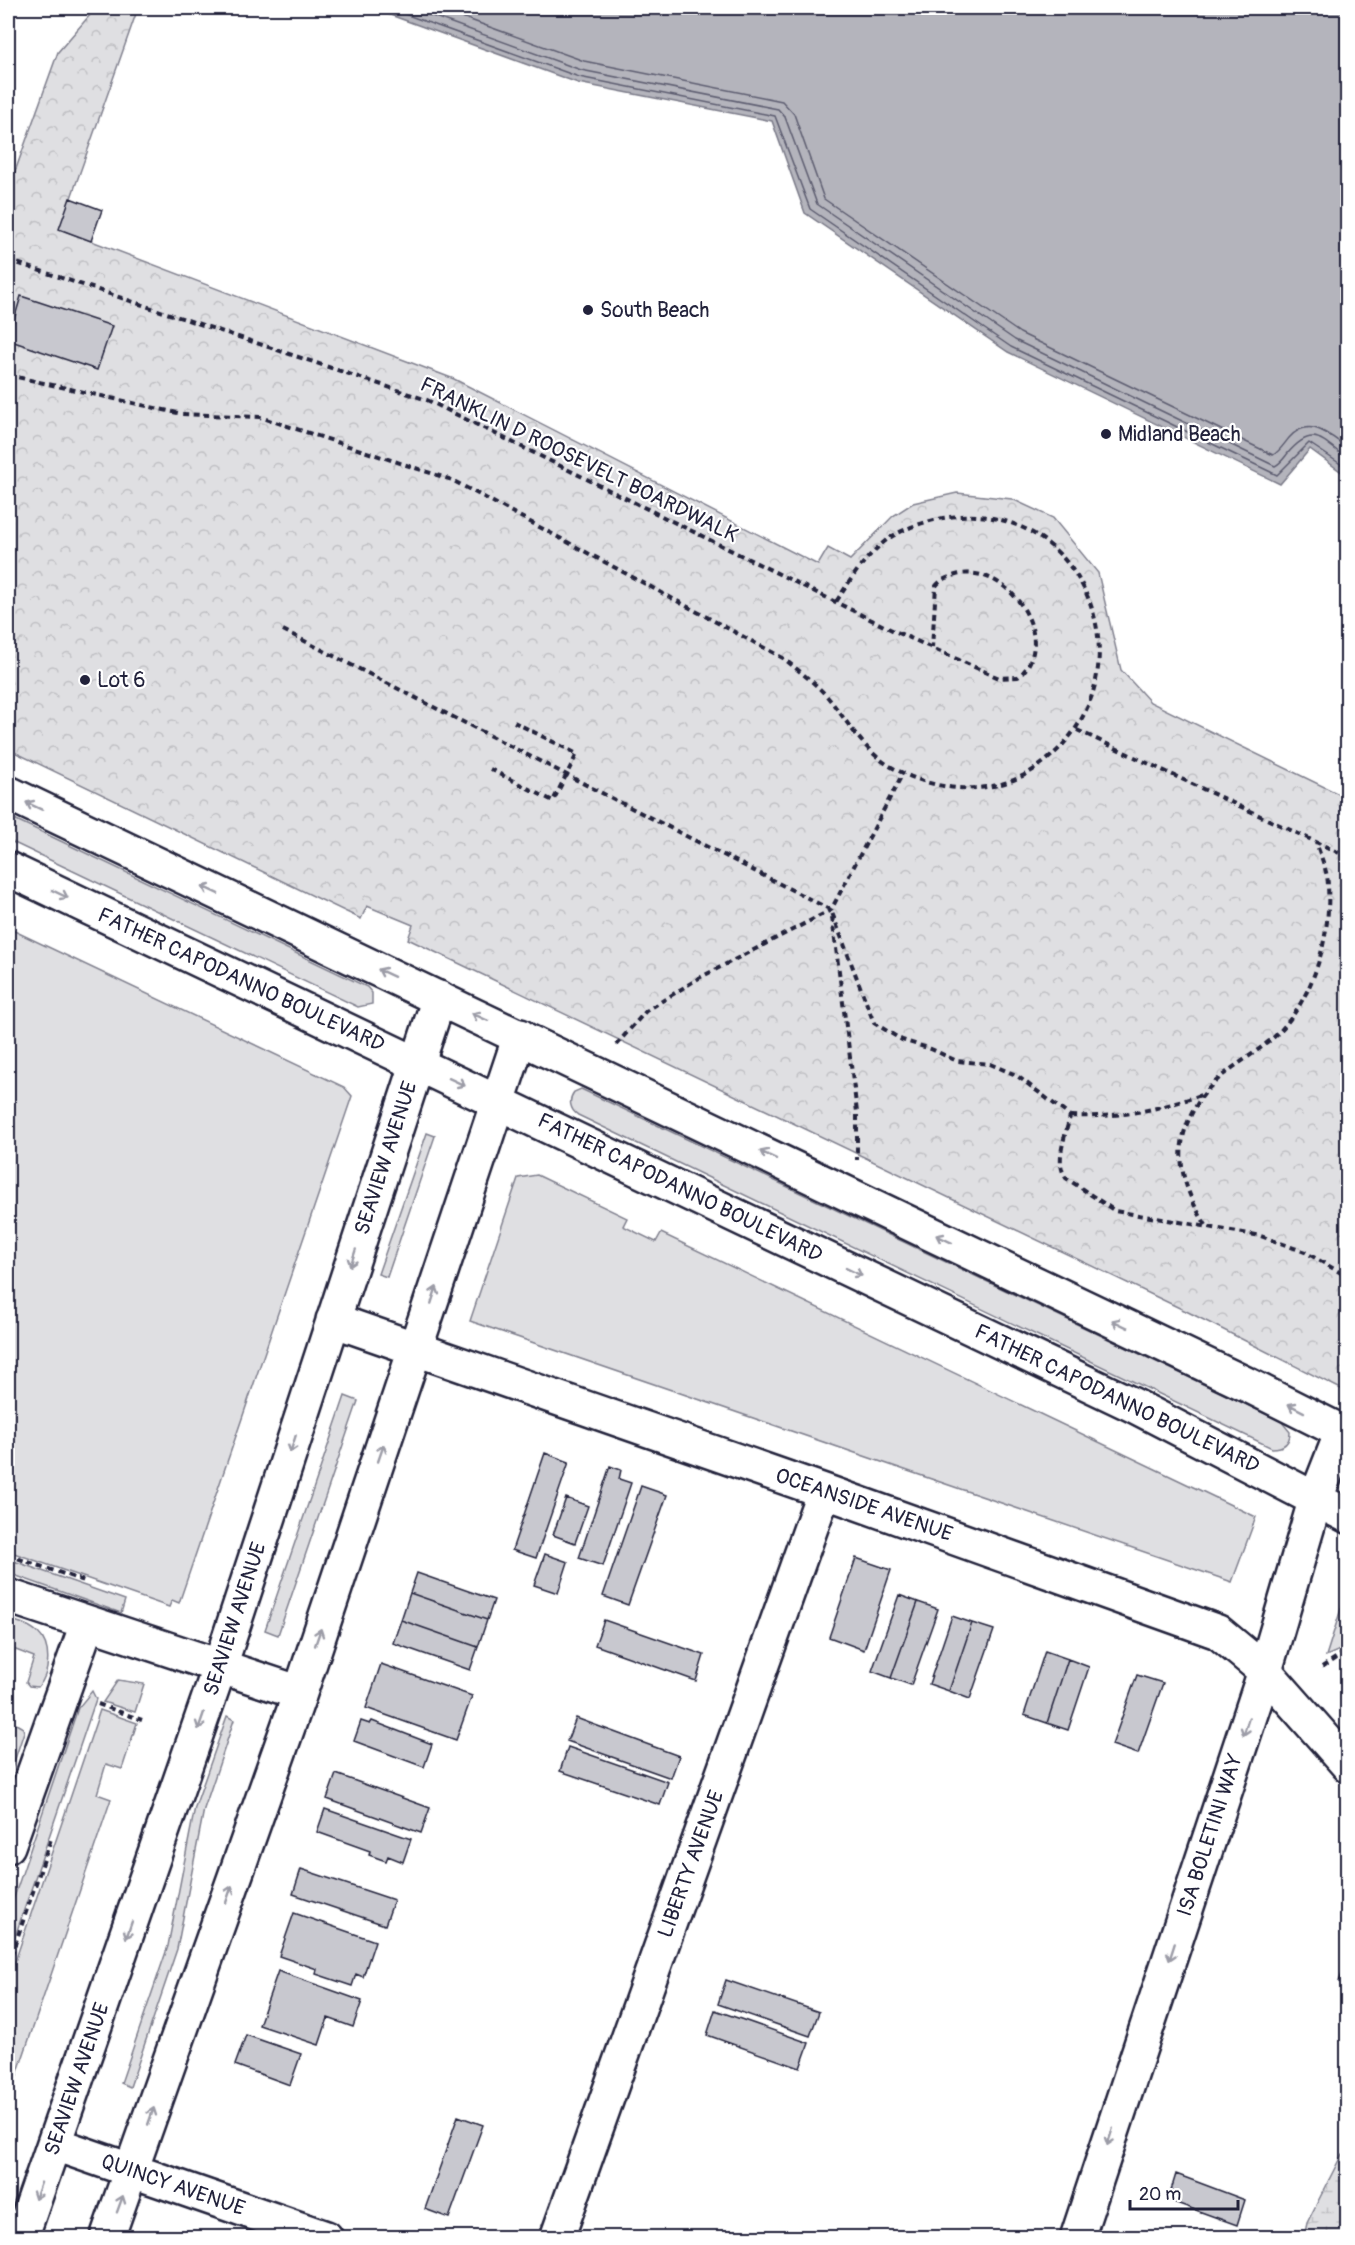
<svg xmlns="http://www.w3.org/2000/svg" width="1355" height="2245" font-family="Pangolin,sans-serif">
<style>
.green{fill:#dfdfe2;stroke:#80808e;stroke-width:1.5}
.forest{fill:url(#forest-crowns);stroke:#80808e;stroke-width:1.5}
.wetland{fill:url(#wetland-marsh);stroke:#80808e;stroke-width:1.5}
.water{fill:#b4b4bc;stroke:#7a7a88;stroke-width:1.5}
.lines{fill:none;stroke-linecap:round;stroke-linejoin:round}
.shore{stroke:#5c5c6f;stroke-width:1.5}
.building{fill:#c8c8cf;stroke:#22223b;stroke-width:1.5}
.minor-casing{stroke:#22223b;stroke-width:38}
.major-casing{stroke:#22223b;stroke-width:38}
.path{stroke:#22223b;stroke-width:4;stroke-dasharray:6 4.5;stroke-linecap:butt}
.minor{stroke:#fff;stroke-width:33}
.major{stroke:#fff;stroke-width:33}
.oneway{stroke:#9c9ca7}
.poi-dot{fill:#22223b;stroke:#fff;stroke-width:2}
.labels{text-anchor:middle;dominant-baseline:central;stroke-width:4.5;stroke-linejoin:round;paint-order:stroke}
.poi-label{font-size:21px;fill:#22223b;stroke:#fff;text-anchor:start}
.street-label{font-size:21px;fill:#22223b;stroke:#fff}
</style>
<defs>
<pattern id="forest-crowns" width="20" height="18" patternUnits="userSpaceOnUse" patternTransform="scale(1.5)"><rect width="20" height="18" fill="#dfdfe2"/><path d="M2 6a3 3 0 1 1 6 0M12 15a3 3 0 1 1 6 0" fill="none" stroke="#bfbfc3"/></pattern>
<pattern id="wetland-marsh" width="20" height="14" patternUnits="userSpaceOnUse" patternTransform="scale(1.5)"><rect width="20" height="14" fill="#dfdfe2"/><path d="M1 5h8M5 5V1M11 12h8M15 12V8" fill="none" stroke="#bfbfc3"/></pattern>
</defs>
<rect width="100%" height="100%" fill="#fff"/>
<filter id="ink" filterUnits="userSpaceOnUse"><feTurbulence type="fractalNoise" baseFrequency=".0167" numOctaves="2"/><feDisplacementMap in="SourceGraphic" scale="12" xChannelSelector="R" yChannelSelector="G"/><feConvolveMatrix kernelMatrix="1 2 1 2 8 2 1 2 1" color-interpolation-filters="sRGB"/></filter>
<g filter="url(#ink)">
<path class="green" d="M8,816l359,171 5,6v11l-14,3 -350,-167z
M8,928l336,159 8,9 -173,507 -7,-3 -3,7 -161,-56z
M581,1089l700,332 9,11c0,11 -7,16 -18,16l-694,-333c-8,-5 -10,-15 -4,-23z
M427,1133l8,3 -48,141 -9,-3z
M537,1175l90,43 -4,8 33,16 5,-9 595,284 -24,65 -762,-261 48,-143z
M345,1396l13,5 -80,234 -13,-5z
M8,1559l117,41 -4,13 -113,-40z
M1347,1590v57l-21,9z
M8,1619c10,3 22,6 30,14 14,13 12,41 0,54l-9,-1 -3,-4 8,-25 -26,-10z
M118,1680l26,4 -9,28 -32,-10z
M92,1691l4,8 -88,258v-42l70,-207z
M100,1710l37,13 -15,46 -16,-5 -9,30 14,5 -103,302v-119z
M227,1716l7,4 -30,89 -27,140 -47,138 -9,-4 47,-137 27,-139z
M16,1724l7,4 1,4 -16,48v-45l4,-10z"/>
<path class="forest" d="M96,8h42l-78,221 394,150 364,186 10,-17 22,12 43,-44 20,-13 44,-10 55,6 41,19 45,55 23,97 29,32 197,96v594l-159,-80 -780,-373 5,-14 -46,-19 -6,13 -353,-170v-558l50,-139z"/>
<path class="wetland" d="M1342,2154l5,1v82h-43l3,-14z"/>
<path class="water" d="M371,8h976v468l-37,-27 -30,35 -272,-132 -203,-139 -33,-92 -194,-38z"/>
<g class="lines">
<path class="shore" d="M388,8l191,69 196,39 35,93 201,138 266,128 32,-32 39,26
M410,8l171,62 197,39 7,8 32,87 198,136 260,126c6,-3 9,-8 13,-13 26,-30 34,-12 60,6
M437,8l147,53 198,40 12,13 30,85 196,134 253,122c6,-3 11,-11 16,-17 20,-23 40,-3 59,10"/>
</g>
<path class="building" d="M70,198l32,12 -11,31 -32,-12z
M21,296l91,30 -15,44 -89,-30z
M545,1453l24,9 -33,96 -24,-8z
M610,1466l11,4 -2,9 12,4 -28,83 -24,-8z
M641,1486l26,9 -39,110 -25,-9z
M566,1498l22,8 -13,37 -22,-8z
M545,1554l23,8 -10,31 -24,-8z
M856,1558l35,12 -27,80 -35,-13z
M417,1573l77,27 -7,20 -77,-27z
M410,1593l77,27 -9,27 -77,-27z
M899,1595l19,7 -27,76 -19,-7z
M918,1602l20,7 -27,76 -20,-7z
M952,1616l20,7 -23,68 -20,-7z
M401,1620l77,27 -8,23 -77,-27z
M604,1620l100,35 -8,26 -101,-36z
M972,1623l22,7 -24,69 -21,-8z
M1045,1651l23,8 -21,64 -23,-8z
M1068,1659l21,8 -21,63 -21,-7z
M381,1664l91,32 -16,44 -90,-32z
M1137,1675l26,8 -25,71 -26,-9z
M576,1718l103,38 -8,22 -104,-37z
M361,1721l9,3 2,-3 60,23 -8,23 -70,-26z
M568,1747l100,35 -8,23 -100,-34z
M336,1774l94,34 -9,25 -94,-34z
M325,1809l86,30 -8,23 -15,-6 -2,5 -17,-6 1,-4 -53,-19z
M301,1869l93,31 -9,25 -92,-31z
M294,1913l81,28 -12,36 -7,-3 -4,12 -36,-12 1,-5 -38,-13z
M1348,1958v27l-9,-3z
M278,1971l84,30 -9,26 -25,-9 -9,27 -60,-20z
M726,1980l93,32 -9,24 -92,-32z
M715,2010l94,33 -9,25 -93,-33z
M246,2035l55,19 -11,31 -55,-20z
M458,2116l25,9 -34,93 -24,-9z
M1176,2174l69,26 -8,25 -69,-25z"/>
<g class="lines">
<g class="minor-casing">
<path id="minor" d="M333,1320l491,171 394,141 47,39 83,94
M8,1596l292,97
M8,1846l79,-222
M55,2144l271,94
M21,2238l199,-572 219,-668
M107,2238l193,-545 220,-657
M557,2238l267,-747
M1077,2238l188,-567 51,-173 26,-66"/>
</g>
<g class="major-casing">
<path id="major" d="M8,793l1242,593 98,49
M8,869l1125,536 215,111"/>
</g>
<path class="path" d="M8,260l419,140 463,229 109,49 19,-1c43,-35 -9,-116 -62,-102 -7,2 -15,4 -20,11l-4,62
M8,278l5,-16
M8,362v12
M8,375l174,39 78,3 192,63 331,178c16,13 34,26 47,42 20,25 36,54 65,69 42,23 96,28 138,1 128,-85 54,-277 -90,-252 -19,4 -39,10 -55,21 -23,17 -37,40 -52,63
M283,630l548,280 43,113 28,17 29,9 26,12 33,3 26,11 54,41c-4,19 -16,45 -4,62l49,33 146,25 44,16 43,25
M1077,730l271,127
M490,769l63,32 24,-47 -63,-32
M832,917l25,195v48
M616,1045l30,-34 53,-33 132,-68 72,-137
M1071,1116c49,2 86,-6 133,-22
M1206,1225c-29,-45 -36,-86 -2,-131 20,-26 55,-40 77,-64 34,-37 50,-95 47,-144 0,-14 -8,-31 -12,-44
M8,1555l79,27
M1322,1667l26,-17
M98,1704l44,16
M8,1965l44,-129"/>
<use href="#minor" class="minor"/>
<use href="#major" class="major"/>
</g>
<defs><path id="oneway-shaft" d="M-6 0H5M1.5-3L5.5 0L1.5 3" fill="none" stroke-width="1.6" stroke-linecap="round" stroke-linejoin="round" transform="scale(1.5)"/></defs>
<g class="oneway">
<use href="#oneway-shaft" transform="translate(34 806) rotate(-155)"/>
<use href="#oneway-shaft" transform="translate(210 890) rotate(-155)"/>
<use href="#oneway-shaft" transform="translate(60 894) rotate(26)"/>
<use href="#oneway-shaft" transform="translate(386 973) rotate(-155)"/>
<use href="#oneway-shaft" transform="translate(480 1017) rotate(-155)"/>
<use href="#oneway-shaft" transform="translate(457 1082) rotate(25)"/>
<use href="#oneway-shaft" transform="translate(768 1155) rotate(-154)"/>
<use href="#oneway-shaft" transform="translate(944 1239) rotate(-154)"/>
<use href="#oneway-shaft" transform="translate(353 1258) rotate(108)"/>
<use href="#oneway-shaft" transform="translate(854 1272) rotate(26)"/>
<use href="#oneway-shaft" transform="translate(434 1295) rotate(-72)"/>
<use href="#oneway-shaft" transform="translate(1120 1324) rotate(-154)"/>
<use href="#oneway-shaft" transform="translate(1296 1408) rotate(-153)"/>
<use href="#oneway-shaft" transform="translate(293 1444) rotate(108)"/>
<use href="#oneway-shaft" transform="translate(381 1453) rotate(-71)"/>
<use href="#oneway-shaft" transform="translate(318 1637) rotate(-71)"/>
<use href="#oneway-shaft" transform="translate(201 1721) rotate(109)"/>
<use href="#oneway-shaft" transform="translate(1246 1727) rotate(108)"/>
<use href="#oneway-shaft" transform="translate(229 1894) rotate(-71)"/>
<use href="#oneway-shaft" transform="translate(129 1930) rotate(109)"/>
<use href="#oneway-shaft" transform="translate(1172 1952) rotate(108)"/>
<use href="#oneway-shaft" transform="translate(151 2116) rotate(-71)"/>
<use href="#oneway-shaft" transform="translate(1110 2137) rotate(108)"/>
<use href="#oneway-shaft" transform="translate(38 2191) rotate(110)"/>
<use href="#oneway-shaft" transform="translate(120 2204) rotate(-70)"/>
</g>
</g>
<g class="poi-dot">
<circle cx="588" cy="310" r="6"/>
<circle cx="1106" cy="434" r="6"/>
<circle cx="85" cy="680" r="6"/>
</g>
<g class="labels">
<g class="poi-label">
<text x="600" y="310">South Beach</text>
<text x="1118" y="434">Midland Beach</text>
<text x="97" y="680">Lot 6</text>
</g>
<g class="street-label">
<text transform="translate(579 460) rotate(26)">FRANKLIN D ROOSEVELT BOARDWALK</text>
<text transform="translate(241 980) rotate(25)">FATHER CAPODANNO BOULEVARD</text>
<text transform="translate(386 1158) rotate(-72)">SEAVIEW AVENUE</text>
<text transform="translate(680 1188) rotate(26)">FATHER CAPODANNO BOULEVARD</text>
<text transform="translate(1117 1399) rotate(26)">FATHER CAPODANNO BOULEVARD</text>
<text transform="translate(864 1505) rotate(19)">OCEANSIDE AVENUE</text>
<text transform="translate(235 1619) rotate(-72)">SEAVIEW AVENUE</text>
<text transform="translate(1210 1835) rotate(-72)">ISA BOLETINI WAY</text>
<text transform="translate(691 1864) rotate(-70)">LIBERTY AVENUE</text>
<text transform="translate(77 2079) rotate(-71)">SEAVIEW AVENUE</text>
<text transform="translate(173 2185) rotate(19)">QUINCY AVENUE</text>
</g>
</g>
<rect width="1355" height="2245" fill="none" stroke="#fff" stroke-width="30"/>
<rect x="15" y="15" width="1325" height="2215" fill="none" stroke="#22223b" stroke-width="2" filter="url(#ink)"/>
<path d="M1130 2200v9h108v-9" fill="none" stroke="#22223b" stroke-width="3"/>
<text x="1139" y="2200" font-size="18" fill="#22223b" stroke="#ffffff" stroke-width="4.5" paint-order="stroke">20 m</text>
</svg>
